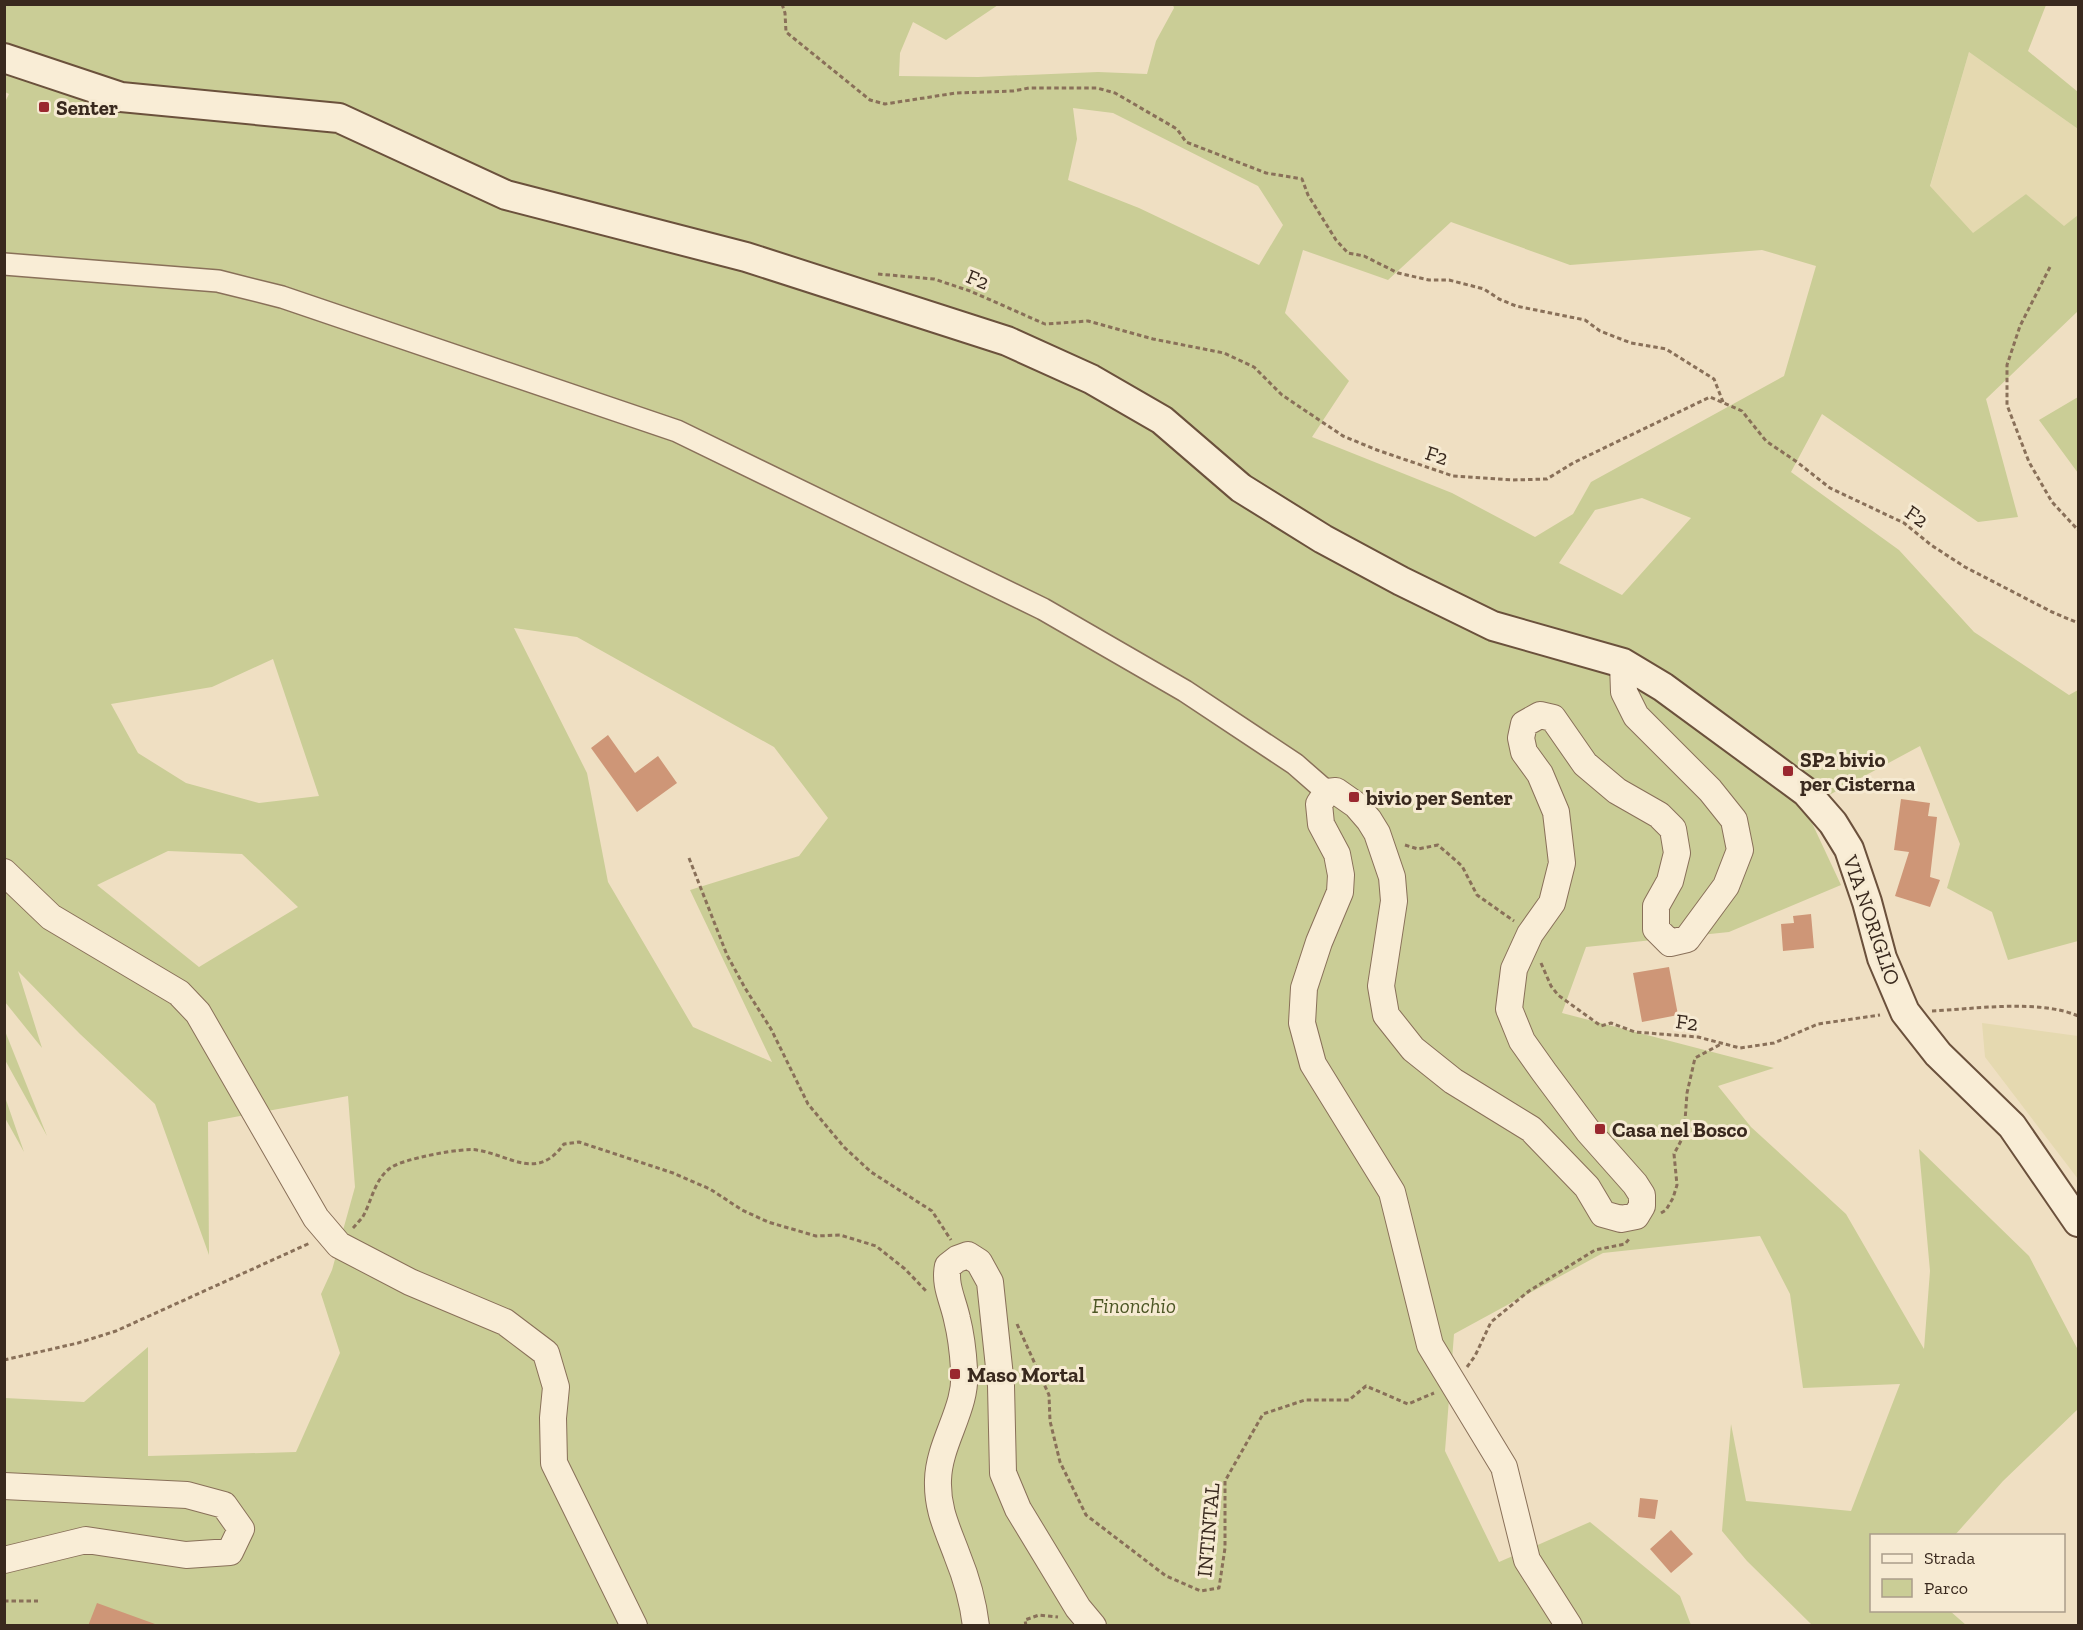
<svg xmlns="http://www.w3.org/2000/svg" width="2083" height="1630" font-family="'Zilla Slab',serif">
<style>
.farmland{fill:#e5d9b0}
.green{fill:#cacd96;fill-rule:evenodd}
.building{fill:#ce9677}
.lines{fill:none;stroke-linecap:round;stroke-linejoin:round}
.minor-casing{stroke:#897059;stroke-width:24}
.tertiary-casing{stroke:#897059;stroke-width:28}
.secondary-casing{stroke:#6b513c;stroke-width:32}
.path{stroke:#897059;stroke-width:3;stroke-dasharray:4.5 3;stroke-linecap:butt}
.minor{stroke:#f9edd6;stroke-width:21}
.tertiary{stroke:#f9edd6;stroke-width:26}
.secondary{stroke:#f9edd6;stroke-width:28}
.poi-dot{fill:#9a282f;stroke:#f6ead2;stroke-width:2}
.labels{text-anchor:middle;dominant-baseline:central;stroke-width:6;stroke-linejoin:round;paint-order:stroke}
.poi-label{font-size:21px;font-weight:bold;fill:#39291e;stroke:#f6ead2;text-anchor:start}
.street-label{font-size:21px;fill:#39291e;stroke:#f6ead2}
.park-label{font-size:21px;font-style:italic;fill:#4c5624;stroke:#f6ead2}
</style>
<rect width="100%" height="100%" fill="#efdfc2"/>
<path class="farmland" d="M1969,52l109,77v86l-14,12 -38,-33 -53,40 -43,-47z
M1982,1023l96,13v143l-93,-122z"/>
<path class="green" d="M5,4l993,1 -52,35 -33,-18 -13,31 -1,23 79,1 120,-5 49,2 9,-33 18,-33 -1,-3h873l-18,46 50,41v37l-109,-77 -39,134 43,47 53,-39 38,32 14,-11v96l-92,88 32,118 -40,5 -156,-108 -31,58 108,78 75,82 95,63 9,-5v251l-70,19 -16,-48 -45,-24 13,-44 -40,-98 -115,62 36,77 -112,47 -143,15 -24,66 212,55 -56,18 33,41 95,87 78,135 6,-78 -11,-122 110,107 49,94v59l-75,72 -48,54 -83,1v74l78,1 16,14h-154l-65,-64 -25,-30 9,-107 15,77 105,10 49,-127 -97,4 -13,-94 -30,-58 -157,17 -149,81 -9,117 54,111 91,-40 90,74 11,29h-1686v-227l79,4 64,-55v109l148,-4 44,-99 -19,-59 11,-24 23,-83 -7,-91 -140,26 1,133 -54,-151 -75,-70 -62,-63 24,77 -37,-46 -1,-898 5,-10 -4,-2zM1073,108l40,5 145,73 25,39 -24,40 -120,-57 -71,-28 9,-41zM1451,222l119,43 192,-15 54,16 -32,110 -193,106 -18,32 -38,23 -83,-44 -140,-56 37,-56 -64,-68 18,-63 85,30zM1642,498l49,20 -69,77 -63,-32 36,-53zM514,628l63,9 197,110 54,71 -29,38 -109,34 82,172 -79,-35 -85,-145 -21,-109zM273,659l46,137 -60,7 -73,-20 -48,-30 -27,-49 101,-17zM168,851l74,3 56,53 -99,60 -102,-82z
M2078,397v76l-39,-53z
M5,1031l42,105 -42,-76z
M4,1097h1l19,55 -19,-34z"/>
<path class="building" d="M608,735l27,38 23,-17 19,27 -40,29 -46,-64z
M1901,799l29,4 -2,13 9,1 -7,60 10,3 -10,27 -35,-11 14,-44 -15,-2z
M1811,914l3,34 -31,3 -2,-27 13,-1 -1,-7z
M1669,967l9,48 -36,7 -9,-49z
M1640,1498l18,2 -3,19 -17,-2z
M1671,1530l22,24 -22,19 -21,-24z
M97,1603l58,21v2h-67z"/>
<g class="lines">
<g class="minor-casing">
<path id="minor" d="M4,264l214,17 64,16 395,134 366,178 142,82 110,73 32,28"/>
</g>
<g class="tertiary-casing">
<path id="tertiary" d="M4,872l47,45 128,76 19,20 118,205 23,27 71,37 95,40 41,31 10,34 -3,31 1,45 80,163
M4,1486l183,9 37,10 17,24 -11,23 -44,3 -100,-15 -82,20
M976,1626c-3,-25 -10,-49 -19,-71 -10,-27 -20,-46 -19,-75 1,-39 30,-72 26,-111 -1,-17 -3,-34 -7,-50 -4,-19 -13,-34 -9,-53l9,-7 11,-4 11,7 11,20 11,104 2,87 15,36 60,99 15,18
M1569,1626l-42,-66 -23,-93 -74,-122 -38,-153 -79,-128 -11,-41 2,-35 15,-46 21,-50 1,-17 -4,-21 -16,-30 -2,-20 8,-12 9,-1 20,14 13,15 8,13 15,44 2,24 -13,85 5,29 27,34 40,32 78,48 56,58 16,27 18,5 15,-3 6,-10v-11l-7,-11 -47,-53 -44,-59 -22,-31 -13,-32 5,-40 16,-35 22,-31 10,-40 -6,-51 -16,-38 -16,-22 -3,-14 3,-14 16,-9 13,3 32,46 32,27 42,24 14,14 4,24 -7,28 -14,25v23l14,14 17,-4 39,-53 14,-36 -6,-30 -24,-30 -74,-74 -12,-24 -1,-29"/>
</g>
<g class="secondary-casing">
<path id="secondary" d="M4,58l117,39 218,21 167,77 240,62 261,84 84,38 71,41 79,68 82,51 78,42 92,45 130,37 40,24 143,105 27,31 16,26 18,53 15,56 23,54 33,42 74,72 66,96"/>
</g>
<path class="path" d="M782,4l3,9 1,19 84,68 15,4 71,-11 57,-2 16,-3h68l18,5 62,36 9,13 80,31 36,6 6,16 28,45 12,13 16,3 34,17 31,7h20l35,9 15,10 17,7 69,14 15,11 31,12 35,6 48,30 9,23
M2050,267l-30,59 -13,39v40l22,57 23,40 26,28
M878,274l56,5 36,12 75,33 43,-3 65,18 71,14 30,14 28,28 61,41 34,14 76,26 59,4 35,-1 26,-16 137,-66 32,14 24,30 31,21 33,26 74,35 27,22 34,22 87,45 26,11
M1405,845l13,4 20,-4 24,21 15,29 37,26
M689,858l38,97 18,33 26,41 37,75 36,43 27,25 61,39 19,29
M1541,963l10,23 7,9 43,31 10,-3 24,9 63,5 42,11 34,-5 44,-19 62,-9
M1932,1011c42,-2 108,-12 146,5
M1661,1213l5,-3 7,-12 4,-13 -3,-31 10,-19 3,-42 8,-35 26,-14
M353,1228c3,-3 6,-7 9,-10 10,-16 12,-40 30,-51 11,-8 72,-20 85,-17 35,6 60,31 87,-6l15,-2 94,31 37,16 32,21 26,12 48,14 24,-1 36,11 29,23 21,22
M1017,1324l32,71 1,26 10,41 26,53 80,61 35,15 18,-3 6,-40v-67l38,-67 42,-14h44l17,-14 42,18 26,-11
M4,1360l74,-17 38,-12 194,-88
M1467,1367l8,-11 16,-34 38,-31 66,-41 30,-6 4,-5
M4,1601h34
M1026,1626l-1,-6 14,-5 19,2"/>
<use href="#minor" class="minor"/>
<use href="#tertiary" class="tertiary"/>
<use href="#secondary" class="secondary"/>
</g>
<g class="poi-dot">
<rect x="38" y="101" width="12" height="12" rx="3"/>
<rect x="1782" y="765" width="12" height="12" rx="3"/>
<rect x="1348" y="791" width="12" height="12" rx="3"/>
<rect x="1594" y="1123" width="12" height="12" rx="3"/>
<rect x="949" y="1368" width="12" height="12" rx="3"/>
</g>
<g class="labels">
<g class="poi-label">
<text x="56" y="107">Senter</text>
<text x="1800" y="759">SP2 bivio<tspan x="1800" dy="24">per Cisterna</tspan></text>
<text x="1366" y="797">bivio per Senter</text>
<text x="1612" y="1129">Casa nel Bosco</text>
<text x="967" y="1374">Maso Mortal</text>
</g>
<g class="street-label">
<text transform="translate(978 279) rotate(22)">F2</text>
<text transform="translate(1437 455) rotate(18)">F2</text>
<text transform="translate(1917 516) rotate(35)">F2</text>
<text transform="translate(1872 920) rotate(71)">VIA NORIGLIO</text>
<text transform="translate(1687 1022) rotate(7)">F2</text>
<text transform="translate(1208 1530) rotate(-85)">INTINTAL</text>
</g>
<g class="park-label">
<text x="1134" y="1305">Finonchio</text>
</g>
</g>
<rect width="2083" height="1630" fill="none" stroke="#39291e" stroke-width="12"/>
<rect x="1870" y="1534" width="195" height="78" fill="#f6ead2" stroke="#aa9d8a" stroke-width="1.5"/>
<rect x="1882" y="1554" width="30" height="9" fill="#f9edd6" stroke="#aa9d8a" stroke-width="1.5"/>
<text x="1924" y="1564" font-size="18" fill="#39291e">Strada</text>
<rect x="1882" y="1579" width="30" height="18" fill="#cacd96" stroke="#aa9d8a" stroke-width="1.5"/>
<text x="1924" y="1594" font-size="18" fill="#39291e">Parco</text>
</svg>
